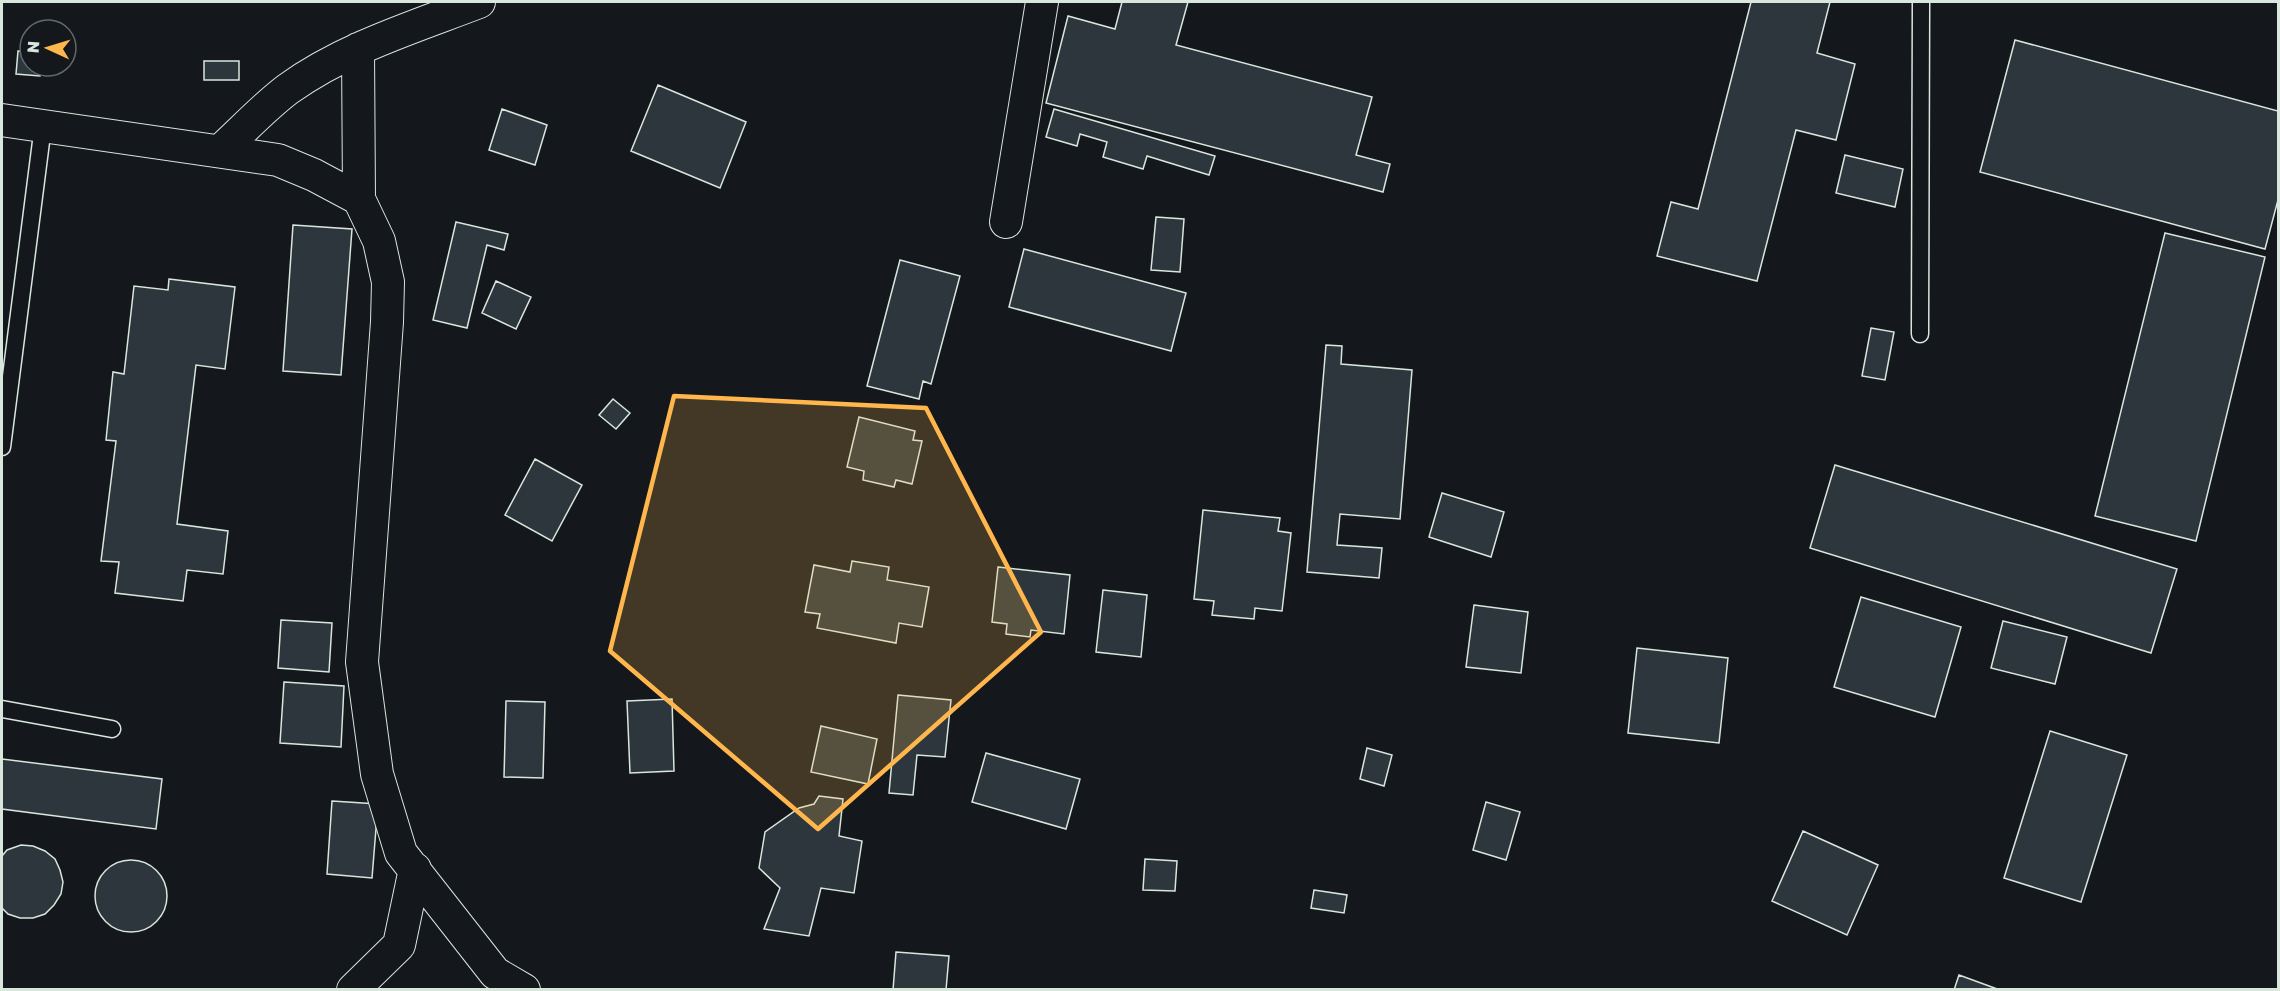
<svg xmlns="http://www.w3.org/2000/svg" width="2280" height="991" font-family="'Golos Text',sans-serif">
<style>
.building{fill:#2c363c;stroke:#d8e6dc;stroke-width:1.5}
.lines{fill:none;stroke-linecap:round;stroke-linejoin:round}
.service-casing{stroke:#d8e6dc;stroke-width:19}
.minor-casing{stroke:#d8e6dc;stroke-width:34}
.service{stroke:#14181c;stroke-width:16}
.minor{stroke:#14181c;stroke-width:32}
.marked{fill:#ffb74d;fill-opacity:0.2;stroke:#ffb74d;stroke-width:4.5;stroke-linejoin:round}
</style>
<rect width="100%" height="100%" fill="#14181c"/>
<path class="building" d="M1122,2h66l-12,43 196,52 -16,58 34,9 -7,28 -337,-89 22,-87 47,13z
M1751,2h79l-13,51 38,11 -19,76 -40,-10 -39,151 -100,-25 14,-54 27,7z
M2015,40l263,71v89l-13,49 -285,-77z
M18,51l12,1v14h11l-1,10 -24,-2z
M204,61h35v19h-35z
M658,85l88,37 -26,66 -89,-37z
M502,109l45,16 -12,40 -46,-15z
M1054,109l161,47 -6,19 -62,-19 -4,13 -40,-12 4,-15 -27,-8 -3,12 -31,-9z
M1845,155l58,14 -8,38 -59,-14z
M1156,217l28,2 -4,53 -29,-2z
M456,222l52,12 -4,16 -17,-5 -20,83 -34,-8z
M293,225l59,4 -11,146 -58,-4z
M2165,233l100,24 -69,284 -101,-25z
M1024,249l162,44 -15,58 -162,-44z
M900,260l60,16 -29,108 -8,-3 -4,18 -52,-13z
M169,279l66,8 -10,82 -29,-4 -19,159 51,7 -5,43 -36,-4 -4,31 -68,-8 4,-31 -18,-1 15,-120 -10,-1 7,-68 11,2 10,-88 34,4z
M496,281l35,16 -15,32 -34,-16z
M1871,328l23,4 -9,48 -23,-4z
M1326,345l16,1 -1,18 71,6 -12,149 -60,-5 -3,31 45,3 -3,30 -72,-6z
M613,399l17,14 -14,16 -17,-14z
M859,417l56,14 -2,9 9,1 -10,43 -16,-4 -2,7 -31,-7 1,-9 -17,-4z
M535,459l47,26 -30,56 -47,-26z
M1835,465l342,104 -26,84 -341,-105z
M1442,493l62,19 -13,45 -62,-20z
M1203,510l77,8 -2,13 13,2 -9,78 -27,-3 -1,11 -42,-4 2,-14 -20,-2z
M852,561l37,6 -2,13 42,7 -7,40 -23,-4 -3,20 -79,-15 3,-14 -15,-2 9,-47 36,7z
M998,567l72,8 -6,59 -33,-4 -1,7 -24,-3 1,-10 -15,-2z
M1103,590l44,5 -6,62 -45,-5z
M1861,597l100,30 -26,90 -101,-30z
M1474,605l54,7 -7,61 -55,-6z
M281,620l51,3 -3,49 -51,-4z
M2003,621l64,16 -12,47 -64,-16z
M1637,648l91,10 -9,85 -91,-10z
M284,682l60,4 -3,61 -61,-4z
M898,695l53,5 -6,57 -28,-2 -4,40 -24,-2z
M672,699l2,72 -44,2 -3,-72z
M506,701l39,1 -2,76 -39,-1z
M821,726l56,13 -9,45 -57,-12z
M2050,731l77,24 -46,147 -77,-24z
M1367,748l25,7 -8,31 -24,-7z
M986,753l94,26 -14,50 -94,-27z
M2,759l160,20 -6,50 -154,-20z
M819,796l24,3 -4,37 23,5 -8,52 -33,-5 -12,48 -45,-7 16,-41 -21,-20 6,-36 34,-24 15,-4z
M332,801l46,3 -6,74 -45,-4z
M1486,802l34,10 -14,48 -33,-10z
M1803,831l75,34 -31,70 -75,-34z
M21,845l12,1 12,5 10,8 5,11 3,12 -2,12 -7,11 -9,9 -12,4h-13l-12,-4 -6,-6v-52l5,-6z
M1145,859l32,2 -2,30 -32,-1z
M95 896a36 36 0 1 1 72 0a36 36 0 1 1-72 0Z
M1314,890l33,5 -3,18 -33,-5z
M896,952l53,4 -3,34h-53z
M1959,975l41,15h-46z"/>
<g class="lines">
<g class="service-casing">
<path id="service" d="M1920,334l1,-332
M2,447l41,-321
M2,709l110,20"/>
</g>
<g class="minor-casing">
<path id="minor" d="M358,49l1,150 20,42 9,41 -1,40 -25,340 15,112 24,79 94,120 29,17
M2,120l276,40 36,15 45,24
M220,151c22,-20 44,-44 68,-62 57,-41 126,-62 191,-87
M1006,222l36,-220
M353,990l46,-45 16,-76"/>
</g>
<use href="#service" class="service"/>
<use href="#minor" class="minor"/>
</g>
<path class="marked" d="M674,396l252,12 115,224 -223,197 -208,-178z"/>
<rect width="2280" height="991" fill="none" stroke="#d8e6dc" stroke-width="6"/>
<g transform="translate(48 48) rotate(274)"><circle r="28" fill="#14181c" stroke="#626a69" stroke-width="1.5"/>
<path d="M0-4.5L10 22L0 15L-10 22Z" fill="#ffb74d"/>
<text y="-9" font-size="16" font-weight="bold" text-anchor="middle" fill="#d8e6dc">N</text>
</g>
</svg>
